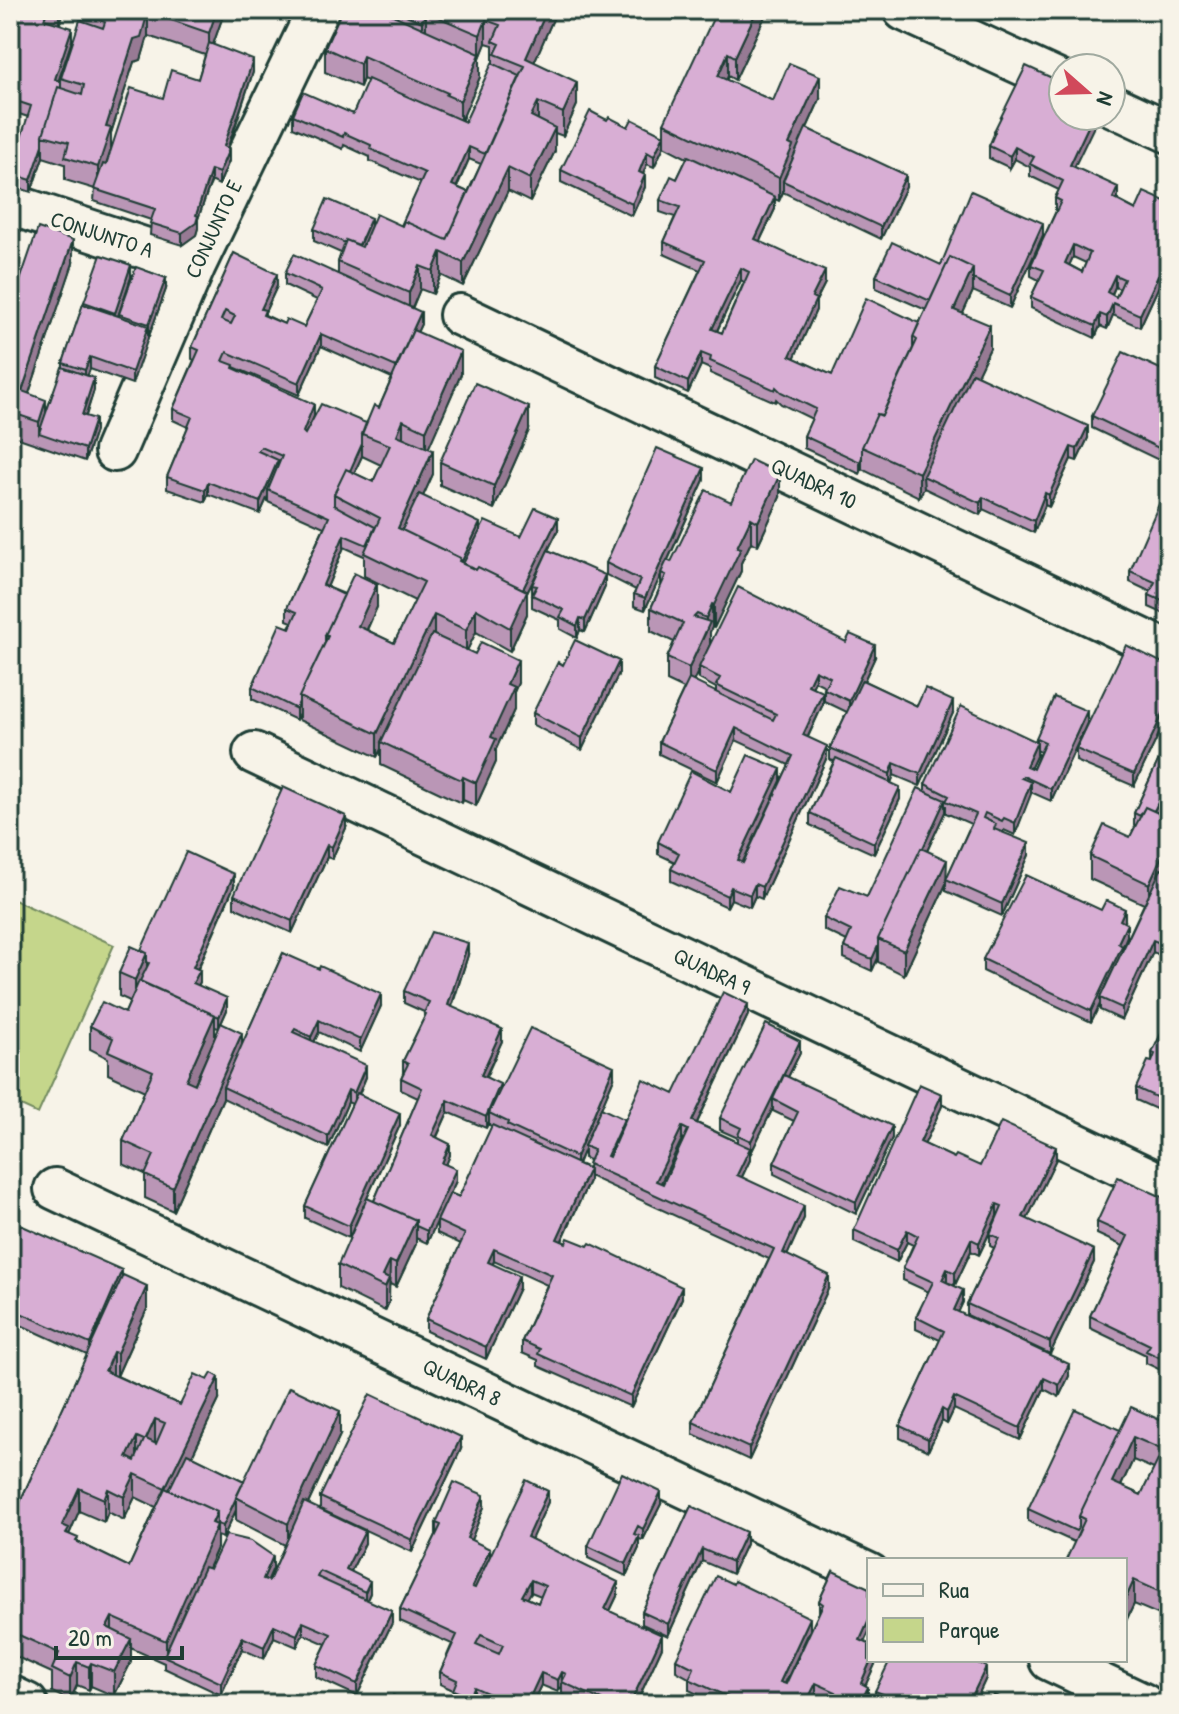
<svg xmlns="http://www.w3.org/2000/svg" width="1179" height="1714" font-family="'Patrick Hand',sans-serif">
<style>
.green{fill:#c5d68b;stroke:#728a60;stroke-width:2}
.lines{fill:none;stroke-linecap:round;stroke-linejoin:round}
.minor-casing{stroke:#1f3d34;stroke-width:46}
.minor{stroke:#f7f3e8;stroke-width:40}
.wall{fill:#ba96b6;stroke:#1f3d34;stroke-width:2;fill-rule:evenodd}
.shaded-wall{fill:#977a94;stroke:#1f3d34;stroke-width:2}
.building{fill:#d8aed4;stroke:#1f3d34;stroke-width:2;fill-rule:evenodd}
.labels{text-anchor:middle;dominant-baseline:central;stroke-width:8;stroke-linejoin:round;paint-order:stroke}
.street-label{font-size:22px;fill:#1f3d34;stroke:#f7f3e8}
</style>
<rect width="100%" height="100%" fill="#f7f3e8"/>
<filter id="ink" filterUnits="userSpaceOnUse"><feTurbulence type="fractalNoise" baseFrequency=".0125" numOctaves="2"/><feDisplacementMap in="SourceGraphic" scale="16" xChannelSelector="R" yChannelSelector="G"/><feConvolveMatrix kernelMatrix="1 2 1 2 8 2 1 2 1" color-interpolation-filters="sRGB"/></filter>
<g filter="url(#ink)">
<path class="green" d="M10,898l104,47 -76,169 -28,-13z"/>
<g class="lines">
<g class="minor-casing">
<path id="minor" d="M904,10l159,73
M1111,105l58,27
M10,204l185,61
M460,315l709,337
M115,451l80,-186 123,-255
M254,753l915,435
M55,1189l814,385
M1050,1660l93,44
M10,1696l17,8"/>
</g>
<use href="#minor" class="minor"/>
</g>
<path class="wall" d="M10,10h54l-4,14 12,16 -14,41 3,1v-4l21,-57 1,-11h142l-12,35 40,27 -25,77 1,12 -10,24 -8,-4 -13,38v9l-2,7 -14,10 -32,-10 1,-15 -57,-19 1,-12 -30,-9v-16l-22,-7 -12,35 -21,-7v-14l18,-54 -18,-6zM148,36l57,19 -7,24 -35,19 -52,51v-16l23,-71 7,-2z
M342,10h215l-23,52 43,43 -14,31 -8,-3v18l-25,51 -22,-11 -45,95 -22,-11 -8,19 -13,-5 -8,19 9,16 -4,8 44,42 -33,74 5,26 -10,22 57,34 41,7 37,-7 -10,20 57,37 -20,45 -5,-2 -3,8 -17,-9v-9l-28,-13v-22l11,-24 -16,32v21l-17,37 -34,-19 -9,18 51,33 -4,9v18l-18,39v13l-20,44 -13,-6 -1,3 -5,-2 -76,-36v-16l-4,8 -78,-37v-6l-3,6 -44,-21v-12l40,-65 -5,-2v-12l37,-81 -56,-25v-6l-8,18 -52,-20 -3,8 -38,-13v-12l21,-50 -15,-7v-11l21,-49 -2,-1v-12l42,-94 43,33 -12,26v3l19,9 20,3 13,-27 -32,-15v-12l53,1v-12l3,-9 -27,-12v-12l57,-3h30l20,-43 -51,-22v-4l-26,-12 -1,4 -50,-22v-12l60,-1 15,-33 -5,-2 -3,8 -35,-15v-24zM486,43l7,2v19l-28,58 -4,-2 19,-43v-19zM469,159l12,5 -13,28 -11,-5zM321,346l71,32 -13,30 -13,15 -52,-7 -80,-48v-1l65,28zM362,456l19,9 -8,17 -19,-9zM344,547l20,9v20l51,25 -21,42 -27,-13 10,-23 -50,-20z
M768,10l-33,70 -7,-4 -2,4 47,21 47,-2 -13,29 99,59 -25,52 -98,-47 -4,9 -4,-2v10l-15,32 65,42 -9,18v9l-22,48 38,17 87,-52 7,-13 -50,-22v-12l65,-11 102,-30 -33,73 -37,-17 -10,22 27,35 -13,27 111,63 -11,23 -6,-2 -22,48 -4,-2 -11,28 -51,-24 -3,6 -56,-27 -5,9 -57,-28 -2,5 -56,-26v-12l8,-17 -31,-15 -5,-5 -1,3 -65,-29v-4l-9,-4 -13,28 -33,-15v-12l45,-96 -36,-16v-12l11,-25 -15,-5v-12l17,-21 10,-21 -23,-12 -10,21 -7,-3 -4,10 2,13 -13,29 -71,-34v-12l46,-50 21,7 36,8v-12zM741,280l3,2 -22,51 -5,-2z
M1169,28v20l-3,-1v-12z
M994,131l81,36 43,32 -1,1 19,10 33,-7v61l-29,63 -27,-12 -6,14 -7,-3 -5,12 -64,-30v-11l8,-17 -8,-4v-11l25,-54 -1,-1v-12l4,-8 -29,-14v-9l-15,-8 -5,9 -21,-10v-12l5,-10zM1073,257l13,6 -4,9 -13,-7zM1115,287l5,2 -4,8 -4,-2z
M73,263l-44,130 17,19 17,-45v-4l21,-61 47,-25 -13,39h1v-2l47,-25 -17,47h-1l-16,48 -42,-15 -3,7 7,14 -8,26 9,15 -10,30 -75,-26v-144l6,2z
M1169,373v92l-77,-37v-12z
M529,430l-35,79 -54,-24v-23z
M704,480l-36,80 3,2 60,-60 49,-5 -22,48 -7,-3 -10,21v8l-27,57 -2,-1 -2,5v13l165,12 -11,24 53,25 36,7 -33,73 -26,-11 -3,8 9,16 -26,55 -64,-29v-12l24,-52 -4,-1v-12l17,-36 -23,-11v-12l1,-3 -10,-5 -3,6 11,17 -15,33 19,20 -65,142 -7,-3 -5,11 -19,-8 -4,8 -56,-26v-12l4,-7 -17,-8v-12l73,-50 50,-11 8,-16 -53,-25 -19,42 -58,-28v-12l25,-53 -17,-8v-23l7,-16 -23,-11v-23l10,-23v-11l-16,36 -11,-4v-12l2,-4 -30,-15v-12zM699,669v10l17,9v5l-23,-11z
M1169,509v107l-20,-9v-12l2,-3 -21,-10v-11z
M563,665l56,8 -37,77 -49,-25v-12z
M1169,666v47l-35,73 -58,-25v-12z
M1087,723l-36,78 -20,-9 -16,43 -11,-5 -1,2 26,23 -27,61 -56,-25v-7l-42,91 -26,-13v-4l-6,13 -28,-13v-11l3,-6 -23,-11v-12l43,-21 58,-106v-7l111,-43v-3zM1037,750l3,2 -7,17 -3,-1 7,-14zM945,806h1v7l25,11 -24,54 -20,-27 18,-39z
M1169,738v72l-7,-4 -4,7 11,50 -4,8 4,2v86l-16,-7 -31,68 -22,-10v-6l-9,18 -108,-51v-12l118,-49 24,11 -1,1 3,14 -5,12v3l22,-47 -54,-25v-23l40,-19 6,-11 -2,-1v-12z
M346,828l-14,31 -5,-2 -35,76 -58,-26v-12z
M234,886l-36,83 2,13 -2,4 29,24 -8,18 -4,-1v10l27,8 41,-92 98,53 -21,46 -41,-20 -5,10 52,35 -7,17 41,31 -51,113 -44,-20v-12l47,-102 -4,-2 -20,46 -105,-50 -50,113 -28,-13v-24l-22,-10v-23l22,-50 -37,-17v-16l-18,-9v-23l35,-13 5,-12 -11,-5v-23l22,-23z
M468,955l-16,52 50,34 -16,36 14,12 114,-11 -13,30 23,15 50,-29 74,-79 -51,108 41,19v-4l-18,-8v-12l80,-65 -12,24 104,61 -36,76 -82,-40v-11l20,-42 -21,-10v-3l-22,45 -1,-1v8l-8,17 62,41 -17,37 42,32 -80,173 -56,-26v-12l76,-163 -180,-83v5l-27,60 120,57 -51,109 -93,-41v-6l-16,-7v-12l25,-56 -53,-24 -1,3 26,24 -33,71 -60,-28v-12l35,-75 -24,-11v-12l-10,22 -11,-5v6l-20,43 -6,-3 -1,3v15l-4,9 -47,-23v-23l36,-64 44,-103 -17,-8v-12l2,-5v-12l21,-43v-6l-20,-9v-12zM448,1112l38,16 3,-7v4l3,1 -33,71 -9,-4 6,-12 -10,-16 4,-10 -13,-18zM682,1139l2,1 -21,44 -2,-1zM584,1149v9l5,2 -1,8 -10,-4z
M1169,1017v98l-33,-15v-12l16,-26v-9z
M942,1106l-18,38 30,14 26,8 76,-7 -29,60 67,43 -44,92 -83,-39v-11l27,-56 -4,-2v-12l8,-18 -19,39 -8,-4 -16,34 -9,-3 17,20 -5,10 111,64 -10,21 -15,-8 -24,51 -66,-31 -7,15 -5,-3 -14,30 -28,-13v-12l40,-86 -24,-11v-12l13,-25 -26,-12v-12l10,-23 -6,-3 -10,20 -43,-20v-12z
M1169,1200v174l-23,-11v-8l-56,-27v-12l33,-70 -26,-12v-12z
M10,1241l112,36 25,32 -30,67 63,29 39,-5 -27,56 52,25 96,-46 -32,69 57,39 -14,28 19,22 -3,7 25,23 -35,73 -41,-19v-12l10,-21 -23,-10 -6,13 -23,-10 -10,22 -22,-10 -21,46 -57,-27v-5l-33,-15v14l-17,34 -23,-10 -2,4 -12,-5 -7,16 -18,-9v-19l-42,-19v-136l2,1 75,-164 -75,-34zM135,1497l21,10 -27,60 -51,-25 -9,-8 10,-23 25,11 4,-10 16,8zM236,1510v10l49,25 -16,36h-2l6,-13 -65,1 9,-21v-12l6,2z
M1169,1424v195l-35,-15 -9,19v-63l-51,-18 -46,-21v-12l92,-79zM1133,1460l21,9 -13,26 -20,-9z
M461,1449l-49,103 -92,-43v-12z
M548,1502l-17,37 87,55 -8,17 52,36 -26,57h-52l-22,-10v-10l-4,8 -17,-7 -8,17 4,2h-52l-11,-5 -2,5h-14l-5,-3v-11l-13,-6v-12l12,-28 -52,-23v-12l36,-74v-12l48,-16 -13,33 19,16zM531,1592l10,4 -3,7 -11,-5z
M661,1504l-18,36 -4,-1v9l-13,28 -38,-18v-12z
M691,1506l55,38 -14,30 -30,-13 -34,75 -26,-12v-12z
M833,1571l31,71 5,18h8l-12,26 3,13 -2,5h-36l1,-2 -15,-7 -2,4 10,5h-107l-28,-14v-12l-13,-7v-12l109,25 34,-71v-12z
M986,1678l-12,26h-96l-3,-2v-11z"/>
<path class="shaded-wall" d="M16,10h7l-9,29v-23z
M60,10h4l-5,15v-12z
M217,10h8l-16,46v-23z
M547,10h10l-31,71v-23z
M757,10h11l-33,70v-23z
M148,12v24l-7,24 -7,2 -23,71v18l-13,39v-23l8,-40 28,-88z
M426,12v23l-4,11v-24z
M486,20v23l-6,15v19l-20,47v-23l20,-47v-19z
M72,28v12l-17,51v-12z
M728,53v23l-10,23v-23z
M363,56v23l-3,8v-23z
M253,60v12l-29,86v-12z
M820,76v23l-37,82v11l-4,9v-23l10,-34z
M577,82v23l-14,31v-23z
M538,102v23l-7,-9z
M1093,116h6l-29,60v-11z
M555,128v23l-25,51v-23z
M664,135v11l-10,21v-11z
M43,145v12l-12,35v-12z
M469,147v12l-17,38v-12z
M1015,147v12l-5,9v-12z
M229,149v12l-10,24v-12z
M647,152v12l-8,20v-12z
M508,168v23l-45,95v-23z
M211,170v11l-13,38v9l-2,7 -14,10v-12l14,-18z
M645,175v12l-13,29v-12z
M906,175v12l-25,52v-12z
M1118,187v12l-5,11v-12z
M775,197v12l-20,42v-12z
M371,218v12l-13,30v-12z
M1043,223v12l-33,73v-12z
M73,240v23l-51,151v-23z
M1073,245v12l-8,18v-12z
M441,252v23l-8,19v-23z
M1169,252v12l-29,63v-12z
M131,265v12l-16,48v-12z
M420,266v23l-11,27v-23z
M741,268v12l-29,61v-12z
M973,268v23l-19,42v-23z
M825,271v12l-9,18v9l-26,58v-12l22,-59z
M277,274v12l-12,26v10l-4,-13z
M1115,275v12l-8,17v-12z
M166,278v11l-17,47v-12z
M1113,303v12l-6,14v-12z
M421,312v12l-25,55v-12z
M1100,314v12l-5,12v-12z
M990,325v23l-62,130 -5,-2 1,12 -5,9v-24z
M148,326v12l-16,46v-12z
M321,334v12l-22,49v-12z
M461,351v23l-35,80v-23z
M701,353v12l-13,28v-11z
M90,357v12l-5,13v-12z
M94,378v12l-12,37v-12z
M46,400v23l-7,10v-11z
M314,404v12l-11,28v-12z
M529,407v23l-35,79v-23z
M95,419v12l-10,30v-12z
M403,420v23l-6,-8z
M1088,426v12l-11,23v-12z
M362,444v12l-20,43 -4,-3z
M1071,447v12l-22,48v-12z
M433,450v24l-30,67 -5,-13z
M862,457v12l-2,5v-12z
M278,460v12l-10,18v6l-8,18v-12z
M704,468v12l-59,130v-12z
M780,474v23l-22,48v-23z
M208,482v12l-3,8v-12z
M1045,493v12l-11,28v-12z
M983,497v12l-3,6v-12z
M558,518v12l-31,63v21l-17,37v-23l9,-31z
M751,518v24l-10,21v8l-27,57v-23l23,-58z
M480,523v12l-18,38v-12z
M344,535v12l-21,50v-12z
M605,575v12l-20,45v-12z
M377,584v23l-19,42v-23z
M712,604v23l-2,5v13l-21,46v-23l17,-36v-14z
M476,609v23l-10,21v-23z
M434,615v23l-53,104v7l-4,8v-23z
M580,618v12l-3,8v-12z
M875,645v12l-26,56v-12z
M518,660v23l-4,9v18l-18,39v13l-20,44v-23l31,-99z
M619,661v12l-37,77v-12z
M815,670v11l-7,16v-12z
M823,692v12l-20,43v-12z
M953,701v12l-33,73v-12z
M1169,701v12l-35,73v-12z
M299,702v12l-3,6v-11z
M1087,711v12l-36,78v-12z
M736,728v12l-19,42v-12z
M1037,742v12l-11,24v-12z
M827,746v11l-65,142v-12z
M894,763v12l-4,11v-12z
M781,769v12l-43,91v-12z
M463,777v23l-1,3v-23z
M1031,782v12l-16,41v-12z
M900,787v12l-26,55v-11z
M1162,794v12l-12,26v-12z
M945,800v12l-60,130 -5,-2z
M346,816v12l-14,31v-12z
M1169,840v23l-20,44v-23z
M1029,843v12l-27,61v-12z
M327,845v12l-35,76v-12z
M947,860l-1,24 -42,91v-24z
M234,874v12l-41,93v-12z
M755,884v12l-5,11v-12z
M731,887v12l-4,8v-11z
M1125,909v12l-5,11v-12z
M1127,924v12l-5,12v9l-22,41v6l-9,18v-11l27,-68z
M1153,940v12l-31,68v-12z
M468,943v12l-20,62v-12z
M878,946v12l-6,13v-12z
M147,953v23l-12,27v-23z
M200,970v12l-7,13v-12z
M381,994v12l-21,46v-12z
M227,998v12l-8,18v-11z
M748,1004v11l-56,118v-12z
M215,1015v23l-29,65v-23z
M319,1020v12l-8,16v-11z
M502,1029v12l-21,45v-11z
M242,1033v23l-19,31v11l-50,113v-23z
M800,1041v12l-24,48 -3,-2v9l-22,45v-12z
M366,1065v12l-12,28v-12z
M614,1066v12l-29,68h-1v3l-8,19v-11z
M500,1084v12l-11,17v8l-3,7v-11z
M348,1090v12l-20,46v-12z
M942,1094v12l-22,48v-12z
M448,1100v12l-16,35v-12z
M400,1113v12l-51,113v-12z
M892,1126v12l-36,76v-12z
M682,1127v12l-26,54v-12z
M450,1144v11l-8,20v-12z
M1056,1147v12l-33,69v-11z
M750,1148v12l-13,27v-12z
M456,1169v12l-29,62v-12z
M589,1169v12l-32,70v-12z
M997,1204v12l-18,39v-12z
M804,1206v12l-21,47v-12z
M416,1220v24l-20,43v-23z
M907,1230v12l-10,20v-12z
M971,1239v12l-16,34v-12z
M494,1249v12l-6,13v-12z
M1094,1250v12l-44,92v-12z
M390,1261l-1,41 -4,9v-23l-2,-12z
M947,1269v12l-5,11v-12z
M122,1270v12l-32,74v-12z
M829,1275v12l-80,173v-12z
M519,1276v12l-33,71v-12z
M147,1286v23l-30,67v-23z
M682,1287v11l-51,109v-11z
M963,1290v12l-9,20v-12z
M12,1309v12l-2,4v-11z
M113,1352v23l-8,-4z
M1069,1364v12l-10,21v-12z
M219,1377v23l-49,101 -5,-13z
M1044,1378v11l-24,51v-12z
M954,1397v12l-7,15v-12z
M942,1409v12l-14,30v-12z
M340,1411v24l-52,112v-23z
M155,1419v23l-9,20v-23z
M137,1437v23l-10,20v-23z
M461,1437v12l-49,103v-12z
M1133,1437v23l-21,45v-23z
M135,1474v23l-11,23v-23z
M79,1488v23l-10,24 -7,-10z
M108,1489v23l-4,10v-23z
M548,1491v11l-21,47v-12z
M661,1492v12l-18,36v-11z
M484,1495v12l-17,43v-12z
M236,1498v12l-13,28v-12z
M217,1512v36l-49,110 -2,-1v-16z
M365,1531v12l-19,38v-12z
M746,1532v12l-14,30v-12z
M639,1536v12l-13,28v-12z
M490,1549v12l-18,37v-11z
M702,1549v12l-34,75v-12z
M273,1556v12l-10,23v-12z
M531,1580v12l-9,16v-12z
M1134,1580v24l-9,19v-23z
M370,1581v12l-5,11v-12z
M618,1582v12l-13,27v-12z
M392,1611v12l-35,73v-12z
M112,1617v23l-5,-13z
M810,1618v12l-30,64v-12z
M869,1620v12l-9,19v-11z
M303,1622v12l-6,13v-12z
M274,1625v12l-10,22v-12z
M662,1635v12l-26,57h-6z
M242,1637v12l-21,46v-12z
M131,1639v23l-17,34v-24z
M871,1660h6l-16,35v-12z
M77,1662v23l-7,16v-23z
M91,1663v23l-2,4v-23z
M986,1667v11l-12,26h-3v-6z
M562,1672v12l-4,8v-12z
M541,1673v12l-9,19 -3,-5z
M816,1683v12l-5,9 -2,-7z
M474,1687v12l-2,5h-2v-7z
M868,1687v12l-2,5h-6z"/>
<path class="building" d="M10,10h6l-2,6 -4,-2z
M20,10h28l-4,9 28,9 -17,51 6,3v6l-3,-1 -15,48v10l-12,35 -21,-7 21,-67 -21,-7v-59z
M83,10h134l-8,23 -61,-21 -7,25 -7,2 -28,88 5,1 -13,39 -33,-10 4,-15 -26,-7 15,-48 24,8 2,-10 -23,-7 19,-58 23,8 2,-6 -23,-8z
M342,10h40l98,44 -20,47 -14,-6 2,-2 -85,-37 -3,8 -35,-16z
M394,10h153l-21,48 51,24 -14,31 -25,-11 -7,14 24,12 -25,51 -22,-11 -45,95 -22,-11 -8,19 -13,-5 -11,27 -71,-31 8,-22 16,7 14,-33 26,12 2,-5 43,19 78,-174 -30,-12 5,-10 -7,-3 7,-16 -14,-5 -6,15 -54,-23 -4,10z
M717,10h40l-22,47 -7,-4 -10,23 55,25 16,-38 31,13 -31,68 4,2 -14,32 -115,-55z
M209,43l44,17 -29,86 5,3 -10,24 -8,-3 -15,45 2,1 -2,7 -14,10 -32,-10 5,-14 -61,-20 9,-25 3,1 25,-77 32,10 8,-28 27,9z
M492,63l28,13 -35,78 -16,-7 -17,38 16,7 -21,48 -43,-19 -3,5 24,-53 -55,-24 1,-4 -27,-12 -1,4 -50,-22 10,-23 50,22 15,-35 97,43z
M1026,66l37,17v33h30l-23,49 48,22 -5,11 23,12 8,-18 25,11v49l-29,63 -27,-12 -6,14 -7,-3 -5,12 -64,-29 13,-27 -13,-5 30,-64 -6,-3 8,-17 -33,-17 4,-7 -19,-10 -5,9 -21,-10 6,-14 -1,-1zM1073,245l17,8 -8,19 -17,-9zM1115,275l9,4 -8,18 -9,-5z
M590,111l17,9 2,-3 19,10 4,-8 32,16 -10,21 -7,-4 -8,20 6,3 -13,29 -71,-34z
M806,128l100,47 -25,52 -98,-46z
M688,156l87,41 -20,42 70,32 -13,26 4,2 -26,57 42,19 34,-77 53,25 -6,14v11l-31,67 -5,-1 -15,33v10l-2,5 -56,-26 12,-27 -35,-17 -5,-5 -1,3 -65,-29 1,-4 -10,-4 -13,29 -33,-16 50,-106 -41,-18 16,-35 -20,-7 11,-24 6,3zM741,268l8,4 -27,61 -10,-4z
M971,191l72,32 -33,73 -37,-17v-11l-23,-11 -20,44 -54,-25 16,-34 49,23z
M327,199l44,19 -12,27 -13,-5 -1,3 -31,-14z
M38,228l35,12 -51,151 24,9 -7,22 -29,-10v-102z
M234,253l43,21 -16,35 4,1 -2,5 21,9 2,-5 18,8 18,-37 -37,-17 9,-19 127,58 -25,55 -75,-33 -22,49 -72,-31 -4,9 11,4 -1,3 81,36 -11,28 2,2 16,-30 45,19 -4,11v10l-12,27 -4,-2 -12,25v11l41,22 -8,18 -23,-10 -21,50 21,10 -19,40v8l-26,54v5l-3,7 -44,-22 28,-63 10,4 7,-16 -10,-4 42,-91 -61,-27 14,-34 -21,-9 -3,4 20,9 -18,42 -52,-20 -3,8 -38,-13 25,-60 -19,-8 26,-59 -7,-3zM225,311l10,5 -4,8 -10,-4z
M101,255l30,10 -16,48 -31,-11z
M950,257l23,11 -19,42 36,15 -71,148 -57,-26 15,-33 5,2 35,-76 -4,-3z
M136,267l30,11 -17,46 -30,-10z
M10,291l6,2 -6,17z
M83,304l65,22 -16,46 -42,-15 -5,13 -22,-7z
M413,330l48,21 -35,80 -23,-11 -6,15 36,15 -35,78 62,30 -1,3 17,9 2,-3 49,24 -17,37 -34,-19 -10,21 -32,-15 -57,119 -78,-37 29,-61 -3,-1 29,-62 23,11 -19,42 36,17 30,-61 -60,-29 16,-35 -46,-24 12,-25 27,13 17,-37 -28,-11 12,-29 5,3z
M1123,352l46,21v80l-77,-37z
M62,367l32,11 -12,37 13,4 -10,30 -46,-16z
M972,373l116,53 -11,23 -6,-2 -22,48 -4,-2 -11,28 -51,-24 -3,6 -57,-27z
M475,383l54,24 -35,79 -54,-24z
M657,448l47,20 -59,130 -11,-4 6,-14 -34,-17z
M751,460l29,14 -22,48 -7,-4 -14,29 4,1 -27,57 -2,-1 -6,14 -9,-4 -3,3 16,5 -21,46 -22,-10 16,-35 -32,-15 15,-33 -5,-2 6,-13 4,2 35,-72 25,12z
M419,494l61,29 -18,38 -2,-1v-2l-58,-28z
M1159,504l10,5v95l-20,-9 6,-13 -25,-11z
M535,508l23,10 -35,71 -45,-22 -2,3 -13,-6 22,-43 36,16z
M548,550l57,25 -20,45 -5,-2 -3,8 -17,-9 4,-7 -32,-15 5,-9 -5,-1z
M738,587l108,55 4,-8 25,11 -26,56 -25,-12 6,-12 -15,-7 -7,15 15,7 -20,43 24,11 -65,141 -7,-3 -5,11 -19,-8 -4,9 -56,-27 8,-16 -21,-11 33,-71 40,21 17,-37 33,14 -43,91 5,3 50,-107 -57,-28 -19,42 -58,-28 30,-63 84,41 3,-6 -60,-29 4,-7 -21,-11z
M432,634l43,20 6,-12 37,18 -11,24 7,3 -23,50 5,2 -20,44 -13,-6 -1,3 -5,-2 -76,-36z
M575,640l44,21 -37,77 -49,-25 25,-51 5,3z
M1126,645l43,21v35l-35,73 -58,-25z
M862,680l55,26 8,-18 28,13 -33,73 -26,-11 -4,11 -60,-26z
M1054,697l33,14 -36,78 -28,-13 -2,2 10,4 -16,41 -11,-5 -2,3 -17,-8 -2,5 13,6 -2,5 35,14 -27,61 -56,-25 30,-65 -30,-13 3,-5 -24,-12 36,-78 76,36 -11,24 7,3 12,-27 -9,-4z
M1169,738v60l-7,-4 -8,17 -9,-4 -5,9 -6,-3z
M836,758l64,29 -26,56 -64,-30z
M283,787l63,29 -14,31 -5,-2 -35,76 -58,-26z
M918,788l27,12 -22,48h-2l-43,91v7l-6,13 -28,-12 7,-16 -27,-13 16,-32 27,11z
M1145,807l24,11v22l-20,44 -59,-28 14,-31 26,12z
M921,848l26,12 -43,91 -26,-12z
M186,852l48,22 -41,93 7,3 -7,13 34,15 -8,19 -79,-36 9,-18 -2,-1v-9l-6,-3z
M1161,869l8,4v74l-16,-7 -31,68 -22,-10z
M1026,875l75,35 5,-10 19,9 -5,11 7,4 -9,19 4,3 -31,65 -108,-52z
M431,932l37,11 -20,62 54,24 -21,46 19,9 -14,33 -38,-17 -16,35 18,9 -8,19 14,6 -29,62 -11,-5v-6l-42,-19 48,-113 -21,-10 7,-14 -5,-3 23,-47 -2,-1 5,-11 -25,-11z
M131,946l16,7 -12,27 -16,-7z
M283,953l36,16 1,-3 61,28 -21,46 -41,-20 -8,17 -16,-8 -2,3 73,33 -12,28 -6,-3 -20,46 -105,-49z
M139,981l76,34 -29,65 9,4 26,-61 21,10 -69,155 -28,-13 9,-20 -31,-14 30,-70 -45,-20 5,-13 -23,-12 12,-24 23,11z
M723,992l25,12 -56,117 58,27 -13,27 67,31 -21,47 46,22 -80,173 -56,-26 81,-173 -186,-85 6,-14 -10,-4 17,-38 23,11 -17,37 2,1 34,-78 31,15zM682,1127l6,3 -25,54 -7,-3z
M1169,1017v86l-33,-15 12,-27 4,1 3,-8 -3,-1z
M766,1024l34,17 -49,100 -13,-6 3,-7 -21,-10z
M530,1028l84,38 -38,91 -69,-32 1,-3 -19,-9z
M784,1075l108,51 -36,76 -82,-39 24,-51 -25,-13z
M919,1084l23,10 -22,48 34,16 2,-3 24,11 21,-44 55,25 -33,70 71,33 -44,92 -83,-38 32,-66 -9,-4 12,-28 -5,-2 -18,39 -8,-4 -16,34 -8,-4 -5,11 21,10 -9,20 115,54 -10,21 -15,-7 -24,50 -66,-31 -7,15 -5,-3 -14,30 -28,-13 44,-95 -28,-14 17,-35 -30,-14 15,-32 -11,-6 -10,20 -43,-20z
M357,1093l43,20 -51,113 -44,-20z
M492,1125l97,44 -32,70 9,4 2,-5 20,8 2,-3 92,44 -51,109 -93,-42 2,-5 -18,-8 30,-66 -58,-26 -6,13 31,14 -33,71 -60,-28 39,-85 -28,-13 13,-28 9,4z
M1118,1177l51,23v162l-23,-11 4,-6 -60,-29 38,-80 -31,-14z
M367,1198l49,22 -20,44 -6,-3 -7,15 6,3 -4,9 -47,-23z
M18,1224l104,46 -32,74 -78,-35 -2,5v-73z
M123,1275l24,11 -30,67 -4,-1 -8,19 75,34 15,-31 13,6 4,-7 7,4 -54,111 -30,-14 -11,23 -16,-8 -4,10 -25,-11 -17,37 7,3 -3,5 12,5 -2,3 53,26 36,-79 52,24 -5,11 5,2 -51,116 -54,-24 -5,10 24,12 -17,33 -23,-9 -2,4 -12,-5 -7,16 -18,-9 7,-16 -49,-22v-107zM155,1419l10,4 -9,21 -10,-5zM137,1437l7,3 -9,21 -8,-4z
M289,1387l51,24 -52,113 -52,-27z
M370,1394l91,43 -49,103 -92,-43z
M1131,1407l38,17v172l-35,-16 -9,20v-40h-59l19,-41 -6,-3zM1133,1437l30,13 -22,45 -29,-13z
M1075,1409l45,21 -41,86v11l-3,4 -48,-22z
M187,1453l57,28 -21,45 -6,-2v-12l-48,-22z
M622,1473l39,19 -18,37 -5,-3 -4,8 5,2 -13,28 -38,-18z
M526,1480l22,11 -21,46 91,45 -13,27 57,26 -32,69h-20l-48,-22 4,-8 -4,-2 -4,8 -17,-7 -12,26 8,5h-47l4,-8 -20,-9 -4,10 -17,-7 4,-10 -17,-8 17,-37 -57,-26 41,-84 -5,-2 18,-41 30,13 -17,43 23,11 -18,38 3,1zM531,1580l14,6 -7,17 -16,-7zM481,1635l22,10 -4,9 -23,-10z
M304,1502l61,29 -19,38 24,12 -5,11 -45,-21 -3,6 75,34 -35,73 -41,-19 15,-31 -28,-12 -6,13 -23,-10 -10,22 -22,-10 -21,46 -57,-27 40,-89 6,2 16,-34 25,6 22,15 -10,23 6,2z
M691,1506l55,26 -14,30 -30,-13 -34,75 -26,-12z
M833,1571l36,17v32l-9,20 9,4v16h2l-10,23 7,4 -8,17h-30l6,-12 -20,-9 -7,14 15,7h-99l3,-7 -39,-18 5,-11 -18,-9 40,-83 17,8 1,-3 76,37 -30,64 6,2 37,-80 -4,-3z
M890,1660h82l14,7 -15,31 -4,-2 -4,8h-85l5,-10 -8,-3z
M393,1695l20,9h-24z
M994,1695l19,9h-23z"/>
</g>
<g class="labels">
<g class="street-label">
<text transform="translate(213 229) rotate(-65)">CONJUNTO E</text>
<text transform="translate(102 234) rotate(18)">CONJUNTO A</text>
<text transform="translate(814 483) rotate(25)">QUADRA 10</text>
<text transform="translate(712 971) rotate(25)">QUADRA 9</text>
<text transform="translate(462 1382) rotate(25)">QUADRA 8</text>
</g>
</g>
<rect width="1179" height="1714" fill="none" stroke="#f7f3e8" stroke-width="40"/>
<rect x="20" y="20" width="1139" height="1674" fill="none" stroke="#1f3d34" stroke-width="3" filter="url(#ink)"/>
<rect x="867" y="1558" width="260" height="104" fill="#f7f3e8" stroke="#a1aaa0" stroke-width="2"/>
<rect x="883" y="1584" width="40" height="12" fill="#f7f3e8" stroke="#a1aaa0" stroke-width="2"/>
<text x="939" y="1598" font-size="24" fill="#1f3d34">Rua</text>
<rect x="883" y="1618" width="40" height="24" fill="#c5d68b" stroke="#a1aaa0" stroke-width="2"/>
<text x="939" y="1638" font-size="24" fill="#1f3d34">Parque</text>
<g transform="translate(1087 92) rotate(110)"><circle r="38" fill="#f7f3e8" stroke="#a1aaa0" stroke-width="2"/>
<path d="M0-6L14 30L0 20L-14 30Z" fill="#d1495b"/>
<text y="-12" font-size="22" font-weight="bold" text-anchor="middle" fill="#1f3d34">N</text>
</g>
<path d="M56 1646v12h126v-12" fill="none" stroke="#1f3d34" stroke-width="4"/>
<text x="68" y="1646" font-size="24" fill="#1f3d34" stroke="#f7f3e8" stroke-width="6" paint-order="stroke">20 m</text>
</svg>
